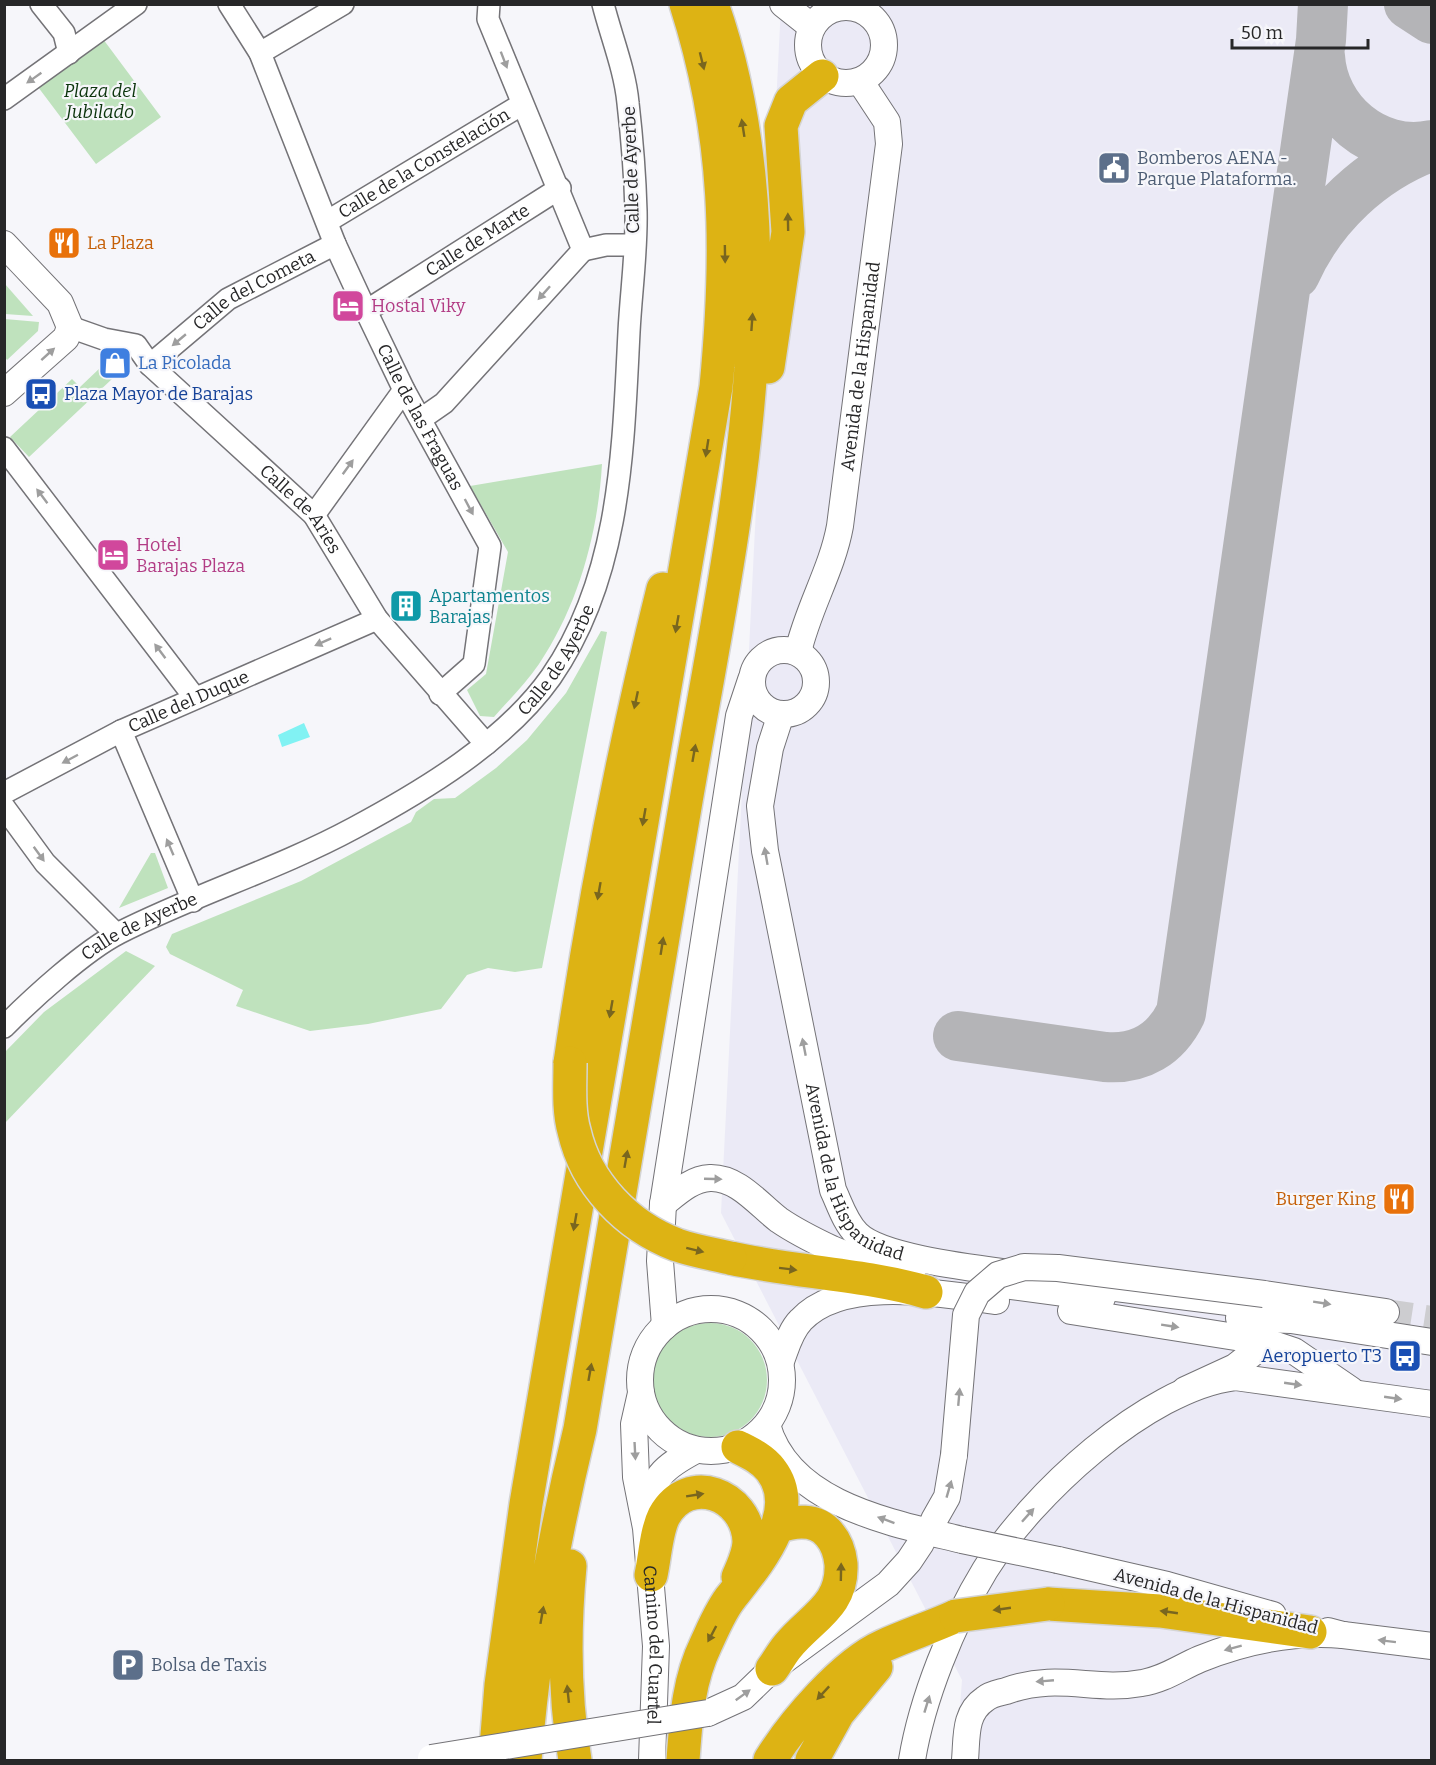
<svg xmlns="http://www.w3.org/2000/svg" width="1436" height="1765" font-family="Bitter,serif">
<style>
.built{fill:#ebeaf6}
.green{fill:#bfe2bd}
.water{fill:#81f2f3}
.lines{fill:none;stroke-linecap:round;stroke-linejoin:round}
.taxiway{stroke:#b4b4b7;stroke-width:50}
.tertiary-tunnel{stroke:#cdcdd0;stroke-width:26;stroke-dasharray:26 13;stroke-linecap:butt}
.minor-casing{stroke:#747377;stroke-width:24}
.tertiary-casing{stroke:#747377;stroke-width:28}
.motorway-casing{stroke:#d4d4d4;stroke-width:36}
.minor{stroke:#fff;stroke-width:21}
.tertiary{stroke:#fff;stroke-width:26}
.motorway{stroke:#ddb314;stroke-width:33}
.tertiary-bridge-casing{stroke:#747377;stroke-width:28;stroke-linecap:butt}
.motorway-bridge-casing{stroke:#d4d4d4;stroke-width:36;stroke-linecap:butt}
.tertiary-bridge{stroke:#fff;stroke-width:26}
.motorway-bridge{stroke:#ddb314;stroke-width:33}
.oneway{fill:#9e9e9e}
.oneway2{fill:#79661f}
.labels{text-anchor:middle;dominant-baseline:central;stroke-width:4.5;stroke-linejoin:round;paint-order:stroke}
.park-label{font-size:18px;font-style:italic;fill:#0b340c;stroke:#f6f6fa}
.service-label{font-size:18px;fill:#4e5e75;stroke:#f6f6fa;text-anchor:start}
.street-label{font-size:18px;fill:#272728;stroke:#f6f6fa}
.food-label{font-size:18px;fill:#c56008;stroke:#f6f6fa;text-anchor:start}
.hotel-label{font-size:18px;fill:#b23c85;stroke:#f6f6fa;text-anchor:start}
.shop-label{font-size:18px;fill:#366cbe;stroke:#f6f6fa;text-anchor:start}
.transit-label{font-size:18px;fill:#164399;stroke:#f6f6fa;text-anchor:start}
.culture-label{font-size:18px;fill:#0d838f;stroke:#f6f6fa;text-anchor:start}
</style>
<rect width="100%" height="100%" fill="#f6f6fa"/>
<path class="built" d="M781,5h650v1755h-475l6,-80 -241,-467z"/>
<path class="green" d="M103,39l58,78 -65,47 -58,-77z
M5,284l28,32 -28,-2z
M5,319l34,3 -1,9 -31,29 -2,-3z
M101,367l11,12 -83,78 -19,-20 62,-58 8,8z
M602,464c-4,70 -24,142 -63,200 -13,19 -30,36 -45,53l-14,-1 -13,-26 19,-16 22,-122 -38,-66z
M601,631l6,1 -65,336 -27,4 -27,-4 -21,7 -26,34 -73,15 -58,7 -74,-25 7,-16 -73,-36 -4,-7 6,-13 129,-53 110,-59 5,-10 18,-13 21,-1 41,-30 31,-28 39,-47z
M151,853h4l13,35 -49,20z
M126,951l29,15 -150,157v-71l39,-40z
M653 1380a57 57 0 1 1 114 0a57 57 0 1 1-114 0Z"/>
<path class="water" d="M304,723l6,14 -28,10 -4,-12z"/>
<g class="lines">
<path class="taxiway" d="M1409,4l23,15
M1320,56c3,55 55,101 112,89
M1295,274c26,-58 76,-106 137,-128
M958,1036l147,21c35,3 61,-13 76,-44l140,-973 2,-36"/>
<path class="tertiary-tunnel" d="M1386,1312l46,7"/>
<g class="minor-casing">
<g id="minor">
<path d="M41,4l23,29 5,20"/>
<path id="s1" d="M229,4l31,49 75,191 31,67 38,79 86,156 -16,118 -34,30"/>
<path d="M489,4l-1,15 95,231"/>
<path d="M260,53l83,-49"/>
<path d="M4,99l132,-95"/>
<path id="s2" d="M328,221l193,-116"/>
<path d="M583,250l23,-5h27"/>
<path id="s3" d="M366,311l194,-123"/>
<path id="s4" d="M70,327l34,12 32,6 14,20 164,150 63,104 109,125"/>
<path id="s5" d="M150,365l78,-66 107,-55"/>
<path d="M421,419l23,-16 139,-153"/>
<path d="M4,448l191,250"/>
<path d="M314,515l90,-125"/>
<path d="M121,731l72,170"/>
<path id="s6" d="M4,793l117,-62 256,-112"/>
<path d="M4,807l41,56 71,71"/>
<path id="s7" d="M4,1027c29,-29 80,-76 115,-94 77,-39 159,-64 235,-105 69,-37 151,-86 197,-151 70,-101 72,-227 78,-345 2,-40 8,-81 7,-121 -1,-36 -4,-73 -8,-108 -3,-33 -17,-67 -25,-99"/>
</g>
</g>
<g class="tertiary-casing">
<g id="tertiary">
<path d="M783,4l29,23"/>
<circle cx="846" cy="45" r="38"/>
<path d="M4,244l56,59 10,24 -4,11 -62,55"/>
<circle cx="784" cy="682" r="32"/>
<path id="s8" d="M798,652c10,-44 34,-82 42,-126l49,-382 -2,-22 -27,-41"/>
<path id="s9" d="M781,714l-11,34 -10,58 5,45 68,339c7,15 12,32 24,44 25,25 125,35 161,40"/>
<path d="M663,1204c14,-11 28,-25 47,-26 28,-1 49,27 69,42 16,11 36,21 53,29 25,11 53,18 80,23"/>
<path d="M996,1284l106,14"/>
<path d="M1084,1284l144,18 18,7 21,33 -32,25 -50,23"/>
<path d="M1264,1294l122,18"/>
<circle cx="711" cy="1380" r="71"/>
<path d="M1071,1311l196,31 27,9 57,39"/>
<path d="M1239,1318l52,2 141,22"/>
<path d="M665,1326l-5,-65 3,-57 76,-488 12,-36"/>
<path d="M781,1361c5,-13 9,-30 20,-41 42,-45 140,-26 195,-19"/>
<path id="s10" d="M641,1393l-7,31 2,53 10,51 10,118 -4,114"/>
<path d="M767,1425c22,80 126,98 195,115"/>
<path d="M647,1515c5,-38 15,-47 49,-65"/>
<path d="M934,1520l13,-23 7,-42"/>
<path d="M1058,1560l109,25 106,30"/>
<path d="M1328,1631l15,4 89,11"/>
<path d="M708,1713l35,-16 29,-28 116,-85 21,-23 12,-18"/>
<path d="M912,1760c10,-61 40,-136 73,-190 46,-74 161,-182 250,-193l197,27"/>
<path d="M965,1760c2,-23 -1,-47 20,-61 6,-5 14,-6 21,-8 53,-19 87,1 136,-8 21,-3 39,-16 58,-24 45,-18 95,-28 143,-24"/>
</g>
</g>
<g class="motorway-casing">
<path id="motorway" d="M768,367l20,-135 -7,-106 10,-25 31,-25
M570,1063c23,-159 54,-318 93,-474
M730,1258c65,14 132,16 196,34
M570,1566c-6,65 -6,130 5,194
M651,1575c4,-18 5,-43 13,-59 24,-44 83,-22 85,25 0,12 -6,25 -11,36
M1048,1604l112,7 150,21
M772,1669c6,-8 10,-16 16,-23 24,-29 55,-40 53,-82 -1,-10 -5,-22 -12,-30 -13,-16 -35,-13 -52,-7
M495,1760l6,-75 25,-181 190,-1117c13,-135 12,-252 -30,-383
M525,1760c9,-113 28,-220 55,-331 35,-207 70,-415 105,-622 43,-256 116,-550 27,-803
M683,1760c3,-40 5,-79 23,-116 7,-15 15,-35 26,-48 24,-31 71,-84 39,-126 -8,-11 -21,-17 -33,-23
M770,1760c23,-37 73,-96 113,-114 24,-11 49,-19 73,-30
M812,1760l26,-47 38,-46"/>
</g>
<use href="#minor" class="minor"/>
<use href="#tertiary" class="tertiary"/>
<use href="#motorway" class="motorway"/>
<g class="tertiary-bridge-casing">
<path id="tertiary-bridge" d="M954,1455l12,-140 11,-22 21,-18 26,-8 34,1 206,26
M962,1540l96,20
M431,1758l277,-45"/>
</g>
<g class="motorway-bridge-casing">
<path id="motorway-bridge" d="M570,1063c0,22 -2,47 4,68 12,53 53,95 103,114 17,6 36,9 53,13
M956,1616l92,-12"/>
</g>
<use href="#tertiary-bridge" class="tertiary-bridge"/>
<use href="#motorway-bridge" class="motorway-bridge"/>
</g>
<defs><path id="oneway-solid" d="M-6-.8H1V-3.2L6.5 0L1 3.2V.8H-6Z" transform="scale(1.5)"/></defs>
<g class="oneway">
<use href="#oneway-solid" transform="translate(504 60) rotate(69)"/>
<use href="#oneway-solid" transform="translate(34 78) rotate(145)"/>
<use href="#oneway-solid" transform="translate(544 293) rotate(132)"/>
<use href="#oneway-solid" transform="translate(179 340) rotate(140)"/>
<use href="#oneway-solid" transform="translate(48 354) rotate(-42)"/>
<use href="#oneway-solid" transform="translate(348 467) rotate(-54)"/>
<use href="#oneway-solid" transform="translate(42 496) rotate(-127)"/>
<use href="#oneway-solid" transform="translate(469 507) rotate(62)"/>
<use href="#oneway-solid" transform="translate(323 642) rotate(156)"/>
<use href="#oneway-solid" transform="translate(160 651) rotate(-127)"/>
<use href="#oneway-solid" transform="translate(70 759) rotate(152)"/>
<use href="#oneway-solid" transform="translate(170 847) rotate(-113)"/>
<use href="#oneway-solid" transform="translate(39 854) rotate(54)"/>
<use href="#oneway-solid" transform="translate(766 856) rotate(-100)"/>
<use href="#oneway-solid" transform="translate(804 1047) rotate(-101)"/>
<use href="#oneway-solid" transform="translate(713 1179) rotate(2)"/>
<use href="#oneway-solid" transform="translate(1322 1303) rotate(9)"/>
<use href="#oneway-solid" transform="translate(1170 1326) rotate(9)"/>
<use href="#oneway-solid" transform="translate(1293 1384) rotate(8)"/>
<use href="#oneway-solid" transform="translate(959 1397) rotate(-85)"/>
<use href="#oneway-solid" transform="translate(1393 1398) rotate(8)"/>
<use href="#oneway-solid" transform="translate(635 1451) rotate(87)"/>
<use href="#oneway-solid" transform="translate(949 1489) rotate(-74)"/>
<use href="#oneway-solid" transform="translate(1028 1515) rotate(-48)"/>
<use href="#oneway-solid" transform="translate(886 1520) rotate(-160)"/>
<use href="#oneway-solid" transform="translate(1387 1641) rotate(-173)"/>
<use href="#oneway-solid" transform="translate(1233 1648) rotate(165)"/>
<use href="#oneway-solid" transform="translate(1045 1681) rotate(175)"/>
<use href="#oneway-solid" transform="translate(743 1695) rotate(-36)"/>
<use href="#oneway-solid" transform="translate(927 1704) rotate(-73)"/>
</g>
<g class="oneway2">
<use href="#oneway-solid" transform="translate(702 61) rotate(76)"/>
<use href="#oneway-solid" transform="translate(743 128) rotate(-99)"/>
<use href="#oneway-solid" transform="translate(788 222) rotate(-91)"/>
<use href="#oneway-solid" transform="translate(725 254) rotate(89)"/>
<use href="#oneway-solid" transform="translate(752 322) rotate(-86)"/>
<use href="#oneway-solid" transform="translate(707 448) rotate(99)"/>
<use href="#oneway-solid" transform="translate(677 624) rotate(100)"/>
<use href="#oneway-solid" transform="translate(636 700) rotate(102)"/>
<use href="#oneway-solid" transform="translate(694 753) rotate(-80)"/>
<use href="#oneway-solid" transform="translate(644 817) rotate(100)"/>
<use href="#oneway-solid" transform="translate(599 891) rotate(100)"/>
<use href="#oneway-solid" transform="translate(662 946) rotate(-81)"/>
<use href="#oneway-solid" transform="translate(611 1009) rotate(100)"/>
<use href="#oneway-solid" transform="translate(626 1159) rotate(-80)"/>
<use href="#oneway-solid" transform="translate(575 1222) rotate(100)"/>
<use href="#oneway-solid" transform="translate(695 1250) rotate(14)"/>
<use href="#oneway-solid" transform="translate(788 1269) rotate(7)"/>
<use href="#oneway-solid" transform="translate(590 1372) rotate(-80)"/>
<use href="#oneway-solid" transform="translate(695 1495) rotate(-9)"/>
<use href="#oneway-solid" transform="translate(841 1572) rotate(-89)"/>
<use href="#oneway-solid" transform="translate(1002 1609) rotate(172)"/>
<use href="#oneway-solid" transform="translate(1169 1612) rotate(-172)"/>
<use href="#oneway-solid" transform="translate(542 1615) rotate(-80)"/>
<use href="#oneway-solid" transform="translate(712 1634) rotate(118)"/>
<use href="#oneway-solid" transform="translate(823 1693) rotate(133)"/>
<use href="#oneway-solid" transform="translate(568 1694) rotate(-96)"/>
</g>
<defs>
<g id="civic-square" transform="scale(1.725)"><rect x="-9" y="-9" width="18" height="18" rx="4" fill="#5c6f8a" stroke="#f6f6fa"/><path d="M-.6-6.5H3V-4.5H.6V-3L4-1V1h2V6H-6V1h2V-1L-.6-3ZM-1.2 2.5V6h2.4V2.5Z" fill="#fff"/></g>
<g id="restaurant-square" transform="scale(1.725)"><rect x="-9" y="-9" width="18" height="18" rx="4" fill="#e8710a" stroke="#f6f6fa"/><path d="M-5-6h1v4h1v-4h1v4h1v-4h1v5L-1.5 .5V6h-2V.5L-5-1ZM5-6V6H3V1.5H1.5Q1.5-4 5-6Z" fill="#fff"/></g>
<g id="hotel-square" transform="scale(1.725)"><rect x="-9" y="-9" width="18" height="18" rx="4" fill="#d1479c" stroke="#f6f6fa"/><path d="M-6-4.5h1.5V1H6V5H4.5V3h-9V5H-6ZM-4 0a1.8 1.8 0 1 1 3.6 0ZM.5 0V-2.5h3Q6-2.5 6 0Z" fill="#fff"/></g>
<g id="shop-square" transform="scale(1.725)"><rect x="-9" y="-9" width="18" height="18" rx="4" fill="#3f7fe0" stroke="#f6f6fa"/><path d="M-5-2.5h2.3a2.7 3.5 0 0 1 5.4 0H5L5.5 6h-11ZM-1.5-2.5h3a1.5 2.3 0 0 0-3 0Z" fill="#fff"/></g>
<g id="bus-square" transform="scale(1.725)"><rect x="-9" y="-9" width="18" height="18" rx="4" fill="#1a4fb4" stroke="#f6f6fa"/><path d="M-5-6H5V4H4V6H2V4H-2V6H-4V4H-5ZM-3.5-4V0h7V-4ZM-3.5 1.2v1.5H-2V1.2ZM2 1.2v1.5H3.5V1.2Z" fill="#fff"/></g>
<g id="building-square" transform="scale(1.725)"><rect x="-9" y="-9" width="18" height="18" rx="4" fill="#0f9aa8" stroke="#f6f6fa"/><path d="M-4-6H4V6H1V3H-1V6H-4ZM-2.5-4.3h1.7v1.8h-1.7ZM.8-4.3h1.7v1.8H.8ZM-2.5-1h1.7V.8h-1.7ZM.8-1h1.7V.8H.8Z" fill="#fff"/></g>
<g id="parking-square" transform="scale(1.725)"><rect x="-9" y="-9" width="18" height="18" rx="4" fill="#5c6f8a" stroke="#f6f6fa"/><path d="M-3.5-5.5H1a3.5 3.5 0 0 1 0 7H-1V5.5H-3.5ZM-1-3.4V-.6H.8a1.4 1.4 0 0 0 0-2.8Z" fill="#fff"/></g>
</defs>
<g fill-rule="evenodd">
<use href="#civic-square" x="1114" y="168"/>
<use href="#restaurant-square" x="64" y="243"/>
<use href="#hotel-square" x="348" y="306"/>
<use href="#shop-square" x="115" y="363"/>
<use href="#bus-square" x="41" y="394"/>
<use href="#hotel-square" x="113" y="555"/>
<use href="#building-square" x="406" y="606"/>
<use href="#restaurant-square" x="1399" y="1199"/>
<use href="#bus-square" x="1405" y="1356"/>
<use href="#parking-square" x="128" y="1665"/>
</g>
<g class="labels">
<g class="park-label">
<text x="100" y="91">Plaza del<tspan x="100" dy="21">Jubilado</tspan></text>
</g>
<g class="service-label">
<text x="1137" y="158">Bomberos AENA -<tspan x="1137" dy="21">Parque Plataforma.</tspan></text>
<text x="151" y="1665">Bolsa de Taxis</text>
</g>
<g class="street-label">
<text stroke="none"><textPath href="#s2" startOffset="112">Calle de la Constelación</textPath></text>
<text transform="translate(631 170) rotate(-92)">Calle de Ayerbe</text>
<text stroke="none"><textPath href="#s3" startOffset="132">Calle de Marte</textPath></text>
<text stroke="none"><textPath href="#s5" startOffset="129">Calle del Cometa</textPath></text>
<text stroke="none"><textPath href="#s8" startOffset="294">Avenida de la Hispanidad</textPath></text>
<text stroke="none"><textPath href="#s1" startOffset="456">Calle de las Fraguas</textPath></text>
<text stroke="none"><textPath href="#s4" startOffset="302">Calle de Aries</textPath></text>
<text stroke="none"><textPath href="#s7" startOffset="674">Calle de Ayerbe</textPath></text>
<text stroke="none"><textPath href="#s6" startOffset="206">Calle del Duque</textPath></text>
<text stroke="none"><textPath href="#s7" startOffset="170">Calle de Ayerbe</textPath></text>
<text stroke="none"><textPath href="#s9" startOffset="482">Avenida de la Hispanidad</textPath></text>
<text transform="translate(1216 1601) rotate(15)">Avenida de la Hispanidad</text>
<text stroke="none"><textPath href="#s10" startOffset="254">Camino del Cuartel</textPath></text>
</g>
<g class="food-label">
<text x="87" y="243">La Plaza</text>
<text x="1376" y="1199" text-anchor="end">Burger King</text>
</g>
<g class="hotel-label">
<text x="371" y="306">Hostal Viky</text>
<text x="136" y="545">Hotel<tspan x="136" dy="21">Barajas Plaza</tspan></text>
</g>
<g class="shop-label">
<text x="138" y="363">La Picolada</text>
</g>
<g class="transit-label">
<text x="64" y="394">Plaza Mayor de Barajas</text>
<text x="1382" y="1356" text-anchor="end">Aeropuerto T3</text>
</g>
<g class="culture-label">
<text x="429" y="596">Apartamentos<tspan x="429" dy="21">Barajas</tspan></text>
</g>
</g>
<rect width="1436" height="1765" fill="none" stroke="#272728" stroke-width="12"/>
<path d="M1232 39v9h136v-9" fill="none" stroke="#272728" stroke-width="3"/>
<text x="1241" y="39" font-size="18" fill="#272728" stroke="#f6f6fa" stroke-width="4.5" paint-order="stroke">50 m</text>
</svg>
